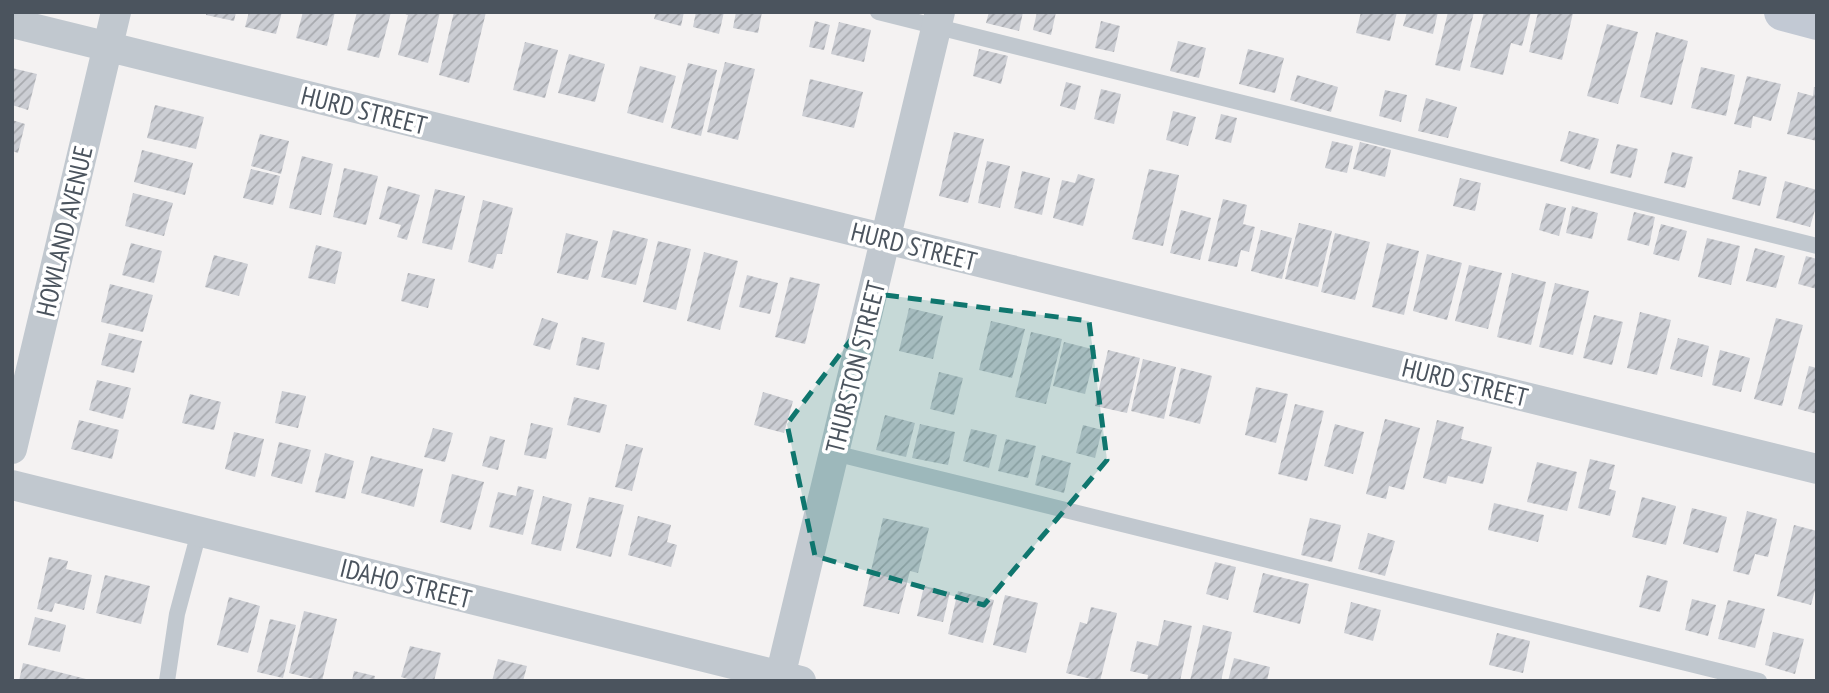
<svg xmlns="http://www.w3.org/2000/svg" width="1829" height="693" font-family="'PT Sans Narrow',sans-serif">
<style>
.building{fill:url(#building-hatch)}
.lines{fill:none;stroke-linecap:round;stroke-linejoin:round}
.lane{stroke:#c1c8cf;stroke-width:16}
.street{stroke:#c1c8cf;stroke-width:30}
.secondary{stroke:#c2c9d4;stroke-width:38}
.marked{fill:#0f766e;fill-opacity:0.2;stroke:#0f766e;stroke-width:5;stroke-dasharray:14 9;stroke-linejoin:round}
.labels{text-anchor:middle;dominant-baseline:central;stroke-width:7;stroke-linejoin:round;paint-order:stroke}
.street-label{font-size:26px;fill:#4b545e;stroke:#fff}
</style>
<defs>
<pattern id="building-hatch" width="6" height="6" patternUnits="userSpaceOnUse" patternTransform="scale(1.75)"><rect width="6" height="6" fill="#ccced4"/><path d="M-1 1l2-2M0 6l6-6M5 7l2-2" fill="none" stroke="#a8aaaf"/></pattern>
</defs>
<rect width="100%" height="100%" fill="#f4f2f2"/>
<path class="building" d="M206,12h30l-2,9 -28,-6z
M249,12h33l-6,22 -31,-7z
M303,12h32l-8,34 -31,-8z
M357,12h34l-12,46 -32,-8z
M400,12h40l-12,51 -30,-8 10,-40z
M454,12h32l-17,71 -30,-8z
M656,12h28l-3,14 -27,-7z
M696,12h28l-5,22 -26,-7z
M736,12h26l-4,21 -25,-5z
M989,12h34l-4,19 -33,-8z
M1037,12h19l-5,23 -18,-5z
M1361,12h36l-7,29 -34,-8z
M1407,12h31l-5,22 -30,-8z
M1448,12h26l-14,59 -25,-6z
M1484,12h47l-9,34 -11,-3 -8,32 -33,-8z
M1538,12l35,1 -11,47 -33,-8z
M815,21l15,4 -6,25 -15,-3z
M1101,21l19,5 -6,26 -19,-4z
M839,22l32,8 -7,32 -33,-8z
M1607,24l31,8 -20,72 -31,-8z
M1656,32l32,9 -16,64 -32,-8z
M1178,41l28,7 -7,30 -29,-7z
M525,42l33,8 -13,48 -32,-8z
M979,49l29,7 -7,28 -28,-8z
M1248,49l36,9 -9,35 -36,-9z
M569,54l36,10 -10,38 -37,-9z
M725,62l30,7 -17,71 -31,-8z
M688,63l29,7 -16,66 -30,-8z
M640,66l36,10 -13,47 -36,-10z
M1701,67l34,8 -9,41 -35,-8z
M12,68l25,6 -9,36 -16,-5z
M1297,75l41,12 -7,25 -41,-12z
M1747,76l34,8 -10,37 -18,-5 -2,12 -17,-4z
M810,79l53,13 -9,36 -52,-12z
M1066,82l15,4 -6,24 -15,-4z
M1814,87l3,1v53l-30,-7 11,-42 15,4z
M1101,89l20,5 -7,30 -20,-5z
M1385,90l22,5 -6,27 -22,-6z
M1426,98l31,9 -9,31 -30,-7z
M155,105l49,12 -8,32 -49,-11z
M1173,111l23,6 -8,29 -22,-6z
M1221,114l16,4 -6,25 -16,-4z
M12,120l13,4 -7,29 -6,-2z
M1569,131l30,8 -9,31 -30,-9z
M954,132l30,7 -16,64 -29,-7z
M260,134l29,7 -8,33 -30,-8z
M1332,141l21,5 -6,27 -22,-5z
M1360,142l31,8 -6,27 -32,-8z
M1617,144l21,5 -7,29 -21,-5z
M142,150l51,13 -8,32 -51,-13z
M1672,152l21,5 -8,31 -21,-5z
M302,156l31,8 -12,51 -32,-7z
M987,161l23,5 -10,42 -22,-5z
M344,168l34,8 -12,49 -33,-8z
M251,169l29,7 -7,29 -30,-7z
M1149,169l30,6 -16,71 -31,-7z
M1739,170l28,7 -7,29 -28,-7z
M1022,171l28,7 -8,37 -28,-7z
M1078,174l17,5 -12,47 -30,-8 9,-38 13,3z
M1460,178l21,5 -6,28 -22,-5z
M1785,181l32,9v13l-7,24 -34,-9z
M388,186l32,9 -13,45 -10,-3 4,-12 -22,-6z
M435,189l30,7 -13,54 -30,-7z
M133,193l40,10 -9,33 -39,-10z
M1223,199l24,6 -4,19 12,3 -6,25 -8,-2 -4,17 -29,-6z
M483,200l30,8 -11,46h-5l-4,15 -25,-7z
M1546,203l20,5 -7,28 -20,-6z
M1572,206l26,7 -6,26 -26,-6z
M1181,210l30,8 -11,42 -30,-7z
M1634,212l21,5 -6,29 -22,-6z
M1299,223l33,8 -14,56 -33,-8z
M1661,224l26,7 -8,30 -26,-7z
M613,230l35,9 -12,46 -35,-8z
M1261,230l31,8 -10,41 -31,-8z
M566,233l32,8 -10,39 -31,-7z
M1335,233l35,9 -15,58 -34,-8z
M1707,238l33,8 -9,39 -33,-8z
M658,241l33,8 -15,61 -33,-8z
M131,243l31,8 -8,32 -32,-8z
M1387,243l32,8 -15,64 -32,-8z
M316,245l26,7 -7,32 -27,-6z
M1755,248l30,8 -9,32 -30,-7z
M704,252l34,9 -18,69 -33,-9z
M1427,254l35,9 -15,57 -34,-9z
M214,255l34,9 -9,32 -34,-9z
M1806,256l11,3v30l-19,-5z
M1469,265l33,8 -14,56 -33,-8z
M408,273l27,6 -7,29 -27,-7z
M1512,273l34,9 -15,63 -34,-8z
M747,275l31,8 -8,31 -31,-7z
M790,277l30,7 -15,60 -30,-7z
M1555,283l34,8 -16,64 -34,-8z
M110,284l43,11 -10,37 -42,-10z
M909,308l34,8 -10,43 -34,-8z
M1640,312l31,8 -14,55 -30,-7z
M1594,315l29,7 -11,43 -29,-7z
M542,318l16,5 -8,27 -17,-5z
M1776,318l27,7 -21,81 -28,-7z
M991,321l34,8 -13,49 -33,-8z
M1031,332l31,7 -16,65 -31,-7z
M109,333l33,8 -8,32 -33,-8z
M582,337l23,6 -6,27 -23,-5z
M1678,338l31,8 -7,31 -32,-8z
M1064,342l32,8 -11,44 -32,-8z
M1108,350l32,8 -13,55 -32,-7z
M1720,350l30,8 -9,34 -29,-7z
M1143,359l33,8 -12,52 -33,-8z
M1809,366l8,2v46l-19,-5z
M1181,368l31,8 -12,48 -31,-8z
M939,372l24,6 -9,37 -24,-6z
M97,380l34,8 -8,31 -34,-9z
M1256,387l32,7 -12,49 -31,-8z
M282,391l24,5 -8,32 -23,-5z
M763,392l30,9 -9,32 -30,-8z
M190,394l31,8 -7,28 -32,-7z
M574,397l33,8 -7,28 -33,-8z
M1295,404l29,7 -17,70 -29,-7z
M885,415l30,8 -9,34 -30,-7z
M1385,419l35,9 -16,62 -15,-4 -3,13 -20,-5z
M79,420l40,10 -7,29 -41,-10z
M1437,420l27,7 -3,12 31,8 -9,37 -35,-8 -2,8 -23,-6z
M531,423l22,5 -7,31 -22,-4z
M920,424l35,8 -7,33 -36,-7z
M1335,424l29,8 -11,42 -29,-8z
M1083,425l19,5 -7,28 -19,-5z
M433,428l20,5 -8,29 -21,-5z
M971,429l26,6 -8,33 -26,-7z
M234,432l30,7 -9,38 -30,-8z
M490,436l15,4 -7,30 -16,-4z
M1006,439l30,7 -8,32 -30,-7z
M279,442l32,8 -9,34 -31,-8z
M626,444l17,4 -11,43 -17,-4z
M325,453l29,8 -9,38 -30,-7z
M1042,455l29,8 -7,30 -29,-8z
M371,456l52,13 -9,38 -53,-14z
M1590,459l25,6 -6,24 7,2 -6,25 -32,-8z
M1537,462l40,10 -10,39 -40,-9z
M452,474l32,8 -13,48 -31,-8z
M518,486l16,4 -11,45 -34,-8 9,-35 18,4z
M543,496l29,8 -11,47 -30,-7z
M589,497l35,8 -13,52 -35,-9z
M1642,497l34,9 -10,39 -34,-8z
M1494,503l50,12 -6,27 -50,-12z
M1692,508l35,9 -9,36 -35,-9z
M1747,511l30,8 -9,38 -13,-3 -6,21 -16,-4z
M638,516l33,9 -4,17 10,3 -6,22 -43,-12z
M883,518l46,10 -11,45 -8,-2 -11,43 -36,-8z
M1310,518l31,7 -9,37 -31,-7z
M1794,525l23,6v52l-6,22 -34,-9z
M1368,533l27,8 -10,35 -27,-7z
M49,557l19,4 -2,8 26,6 -8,35 -29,-7 -3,9 -15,-3z
M1215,562l21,5 -8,33 -22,-6z
M1263,573l46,11 -9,40 -47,-12z
M105,575l45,11 -9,38 -45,-11z
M1647,575l21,6 -8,31 -21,-5z
M924,586l26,6 -7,30 -26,-6z
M958,591l36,9 -11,43 -35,-9z
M1005,595l33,8 -12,50 -33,-8z
M229,597l31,9 -12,47 -31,-8z
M1692,599l24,6 -8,31 -23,-6z
M1728,600l37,9 -10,39 -37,-9z
M1351,602l30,8 -8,31 -29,-8z
M1091,607l26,6 -17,68 -34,-8 14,-51 7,2z
M304,611l33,8 -15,62 -33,-8z
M35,617l31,8 -6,27 -32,-7z
M270,619l26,6 -13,53 -26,-6z
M1164,620l28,6 -12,55h-33l1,-6 -18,-4 7,-30 21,5z
M1203,625l29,7 -11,49h-31z
M1773,632l31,7 -9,35 -30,-9z
M1497,633l33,8 -7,32 -34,-8z
M410,646l31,7 -7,28h-19l-14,-4z
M1234,658l36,9 -3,14h-39z
M498,659l29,7 -4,15h-31z
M23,663l67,17 -1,1h-70z
M354,671l21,5 -1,5h-22z"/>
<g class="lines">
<path class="lane" d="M878,12l939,234
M834,453l925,228
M167,681l10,-67 22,-82"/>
<path class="street" d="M12,23l1805,446
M12,449l104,-437
M12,485l789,196
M779,681l161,-669"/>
<path class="secondary" d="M1783,12l34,9"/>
</g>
<path class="marked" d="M885,295l204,26 18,139 -123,145 -169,-49 -28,-132z"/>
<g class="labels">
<g class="street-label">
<text transform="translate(364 110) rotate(14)">HURD STREET</text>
<text transform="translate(64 231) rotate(-77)">HOWLAND AVENUE</text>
<text transform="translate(914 246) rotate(14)">HURD STREET</text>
<text transform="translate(855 367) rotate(-76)">THURSTON STREET</text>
<text transform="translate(1465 382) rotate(14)">HURD STREET</text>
<text transform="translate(406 583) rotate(14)">IDAHO STREET</text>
</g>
</g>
<rect width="1829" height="693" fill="none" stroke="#4b545e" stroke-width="28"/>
</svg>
